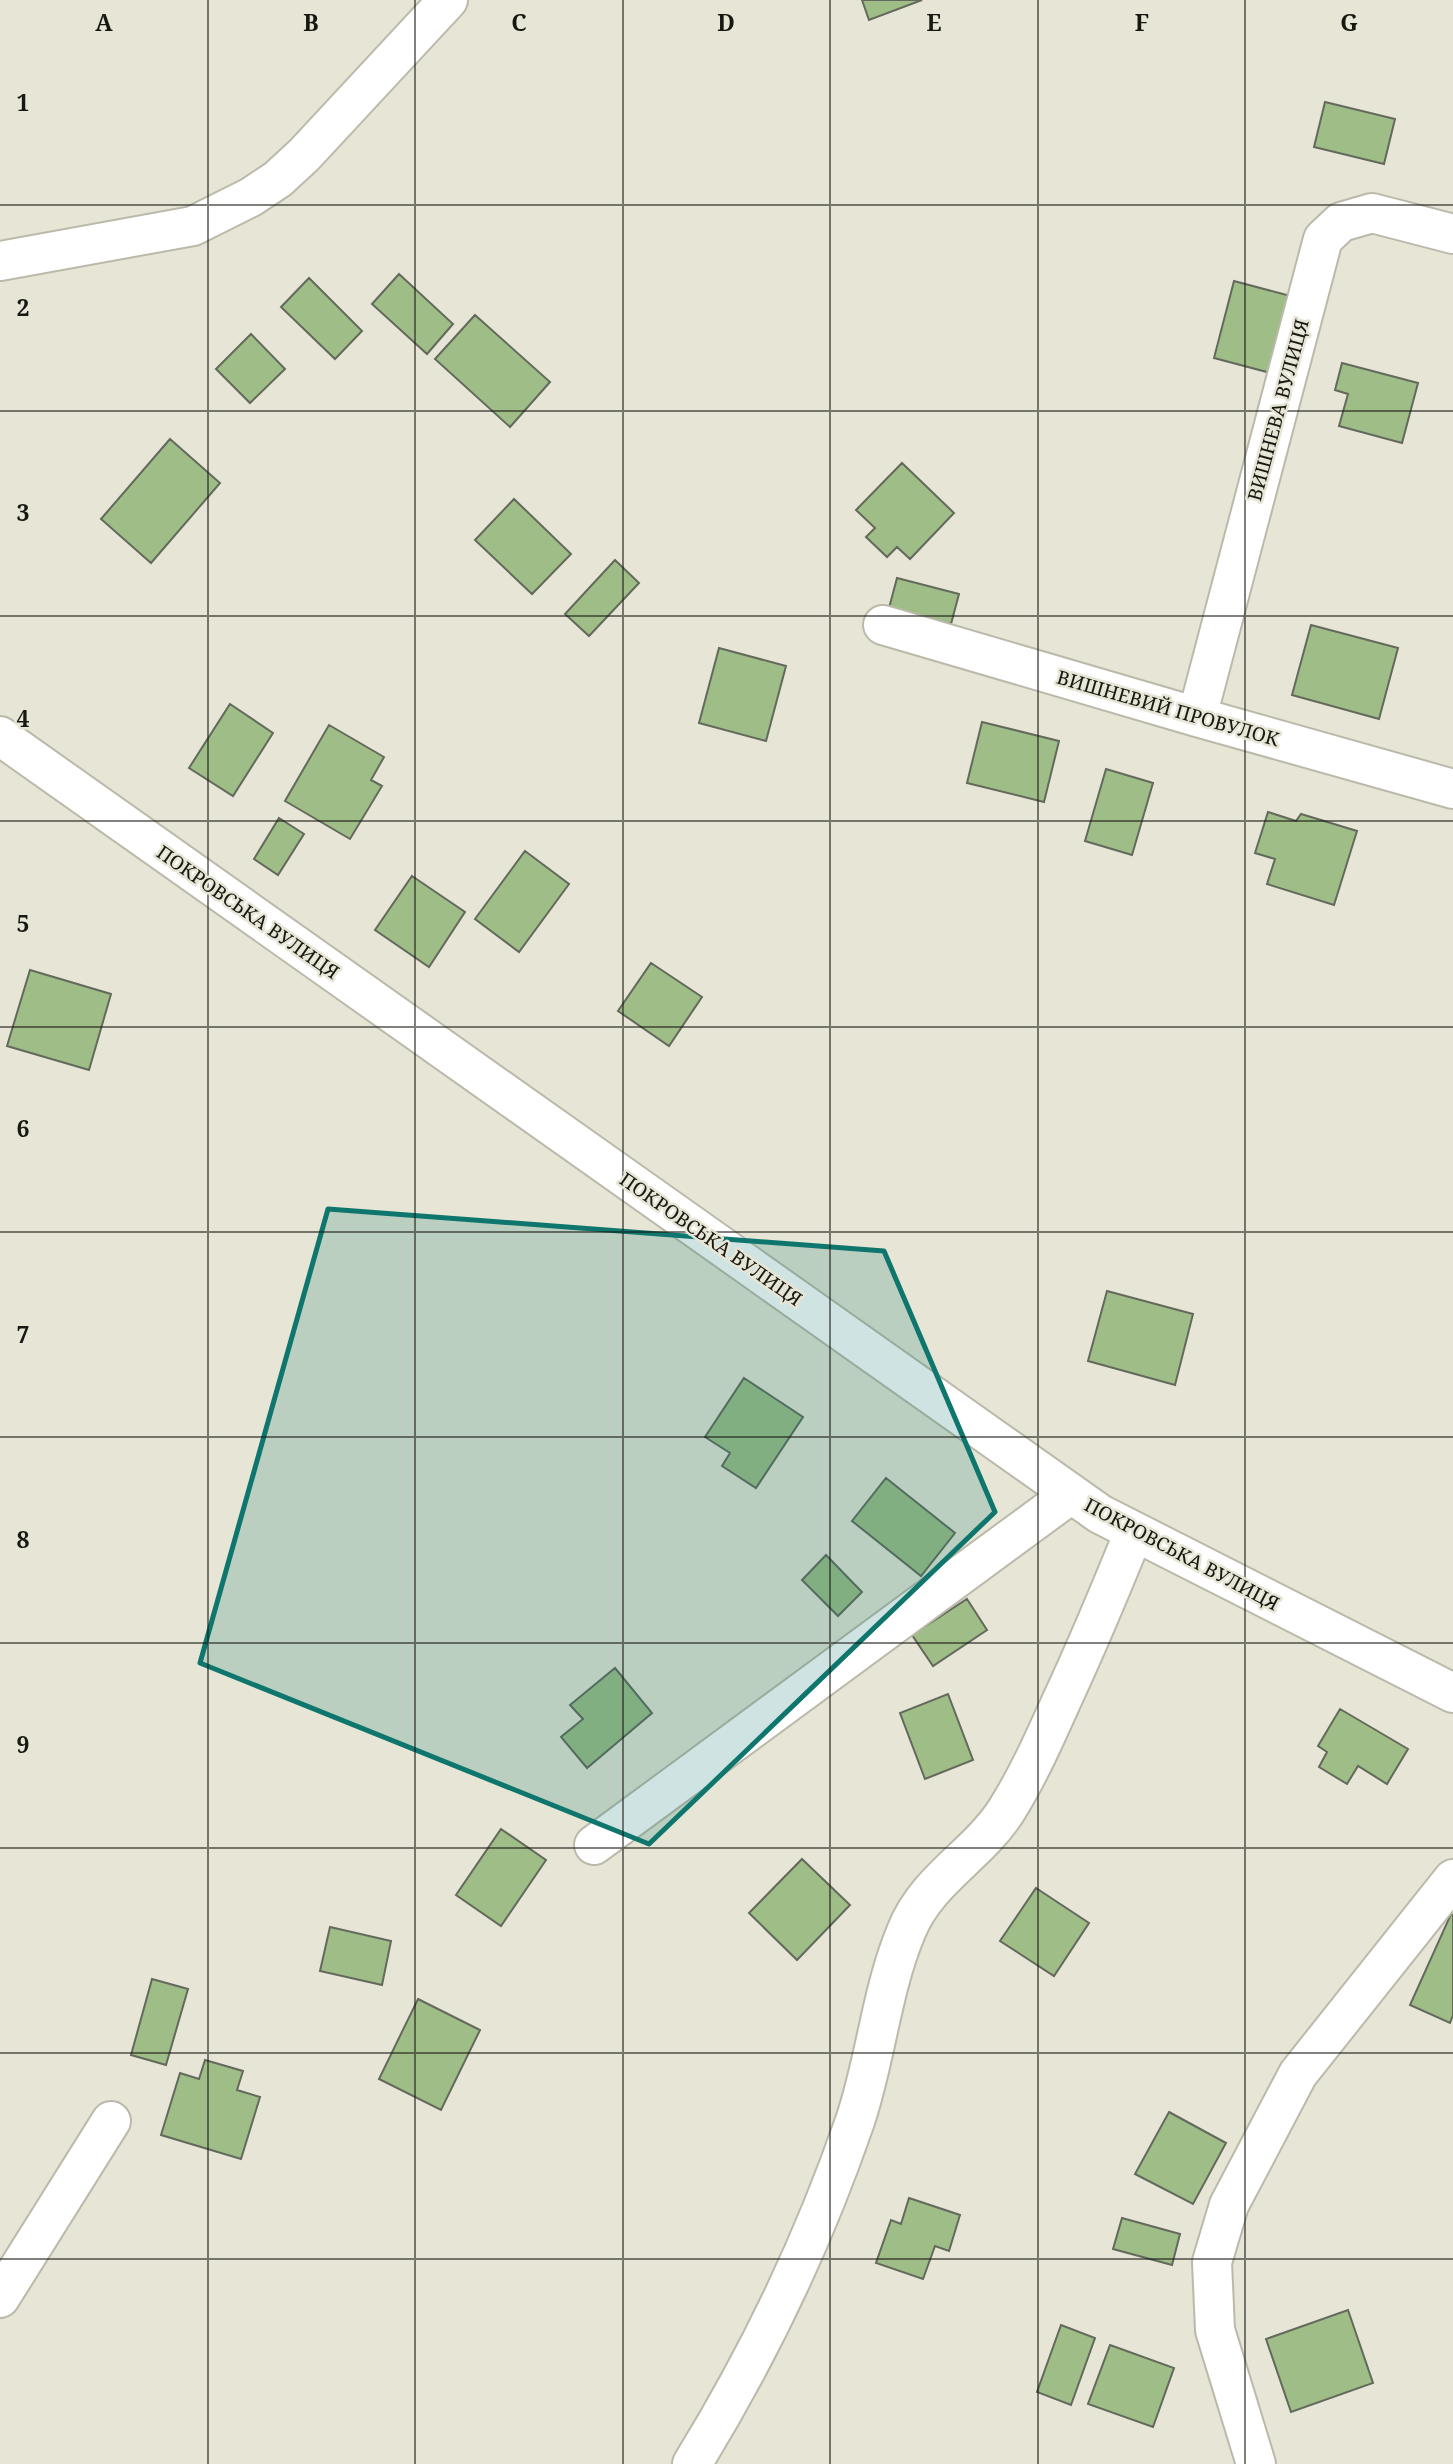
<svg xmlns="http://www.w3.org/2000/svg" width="1453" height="2464" font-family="'Noto Serif',serif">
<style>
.building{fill:#9fbd86;stroke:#636a5d;stroke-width:2}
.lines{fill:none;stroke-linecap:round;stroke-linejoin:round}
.minor-casing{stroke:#bbbaaa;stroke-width:42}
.minor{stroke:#fff;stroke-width:38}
.marked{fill:#0f766e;fill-opacity:0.2;stroke:#0f766e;stroke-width:5;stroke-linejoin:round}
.grid{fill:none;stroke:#181812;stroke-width:2;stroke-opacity:0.55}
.labels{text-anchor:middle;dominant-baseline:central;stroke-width:5;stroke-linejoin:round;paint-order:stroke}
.street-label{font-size:19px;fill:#181812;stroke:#e7e5d5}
.grid-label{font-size:23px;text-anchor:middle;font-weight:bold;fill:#181812;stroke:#e7e5d5;stroke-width:5;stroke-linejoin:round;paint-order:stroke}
</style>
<rect width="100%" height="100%" fill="#e7e5d5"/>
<path class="building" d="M862,0h60l-53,20z
M1325,102l70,17 -11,45 -70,-17z
M399,274l54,50 -26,30 -55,-50z
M309,278l53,53 -27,28 -54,-52z
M1234,281l64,17 -20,77 -64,-17z
M475,315l75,67 -40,45 -75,-68z
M251,334l34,35 -35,34 -34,-34z
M1342,363l76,20 -16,60 -63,-17 9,-32 -13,-4z
M170,439l50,44 -69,80 -50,-44z
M902,463l52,50 -44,46 -13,-12 -10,10 -21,-20 9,-9 -19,-18z
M514,499l57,55 -39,40 -57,-54z
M615,560l24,23 -50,53 -24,-22z
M897,578l62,16 -8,30 -62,-16z
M1311,625l87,23 -19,71 -87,-24z
M719,648l67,18 -20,75 -67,-18z
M230,704l43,29 -40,63 -44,-28z
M982,722l77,19 -15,61 -77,-19z
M329,725l55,32 -13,23 11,6 -32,53 -65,-38z
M1106,769l47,14 -21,72 -47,-14z
M1268,812l28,9 5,-7 56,17 -23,74 -67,-21 8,-25 -20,-6z
M279,818l25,16 -26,41 -24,-16z
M525,851l44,33 -50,68 -44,-33z
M412,876l53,36 -36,55 -54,-37z
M651,963l51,34 -33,49 -51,-35z
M30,970l81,24 -22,76 -82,-24z
M1107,1291l86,23 -18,71 -87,-24z
M744,1378l59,39 -47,71 -34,-22 8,-13 -25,-16z
M886,1478l69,55 -34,43 -69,-55z
M826,1555l36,37 -24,24 -36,-36z
M967,1599l20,31 -54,36 -21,-31z
M615,1668l37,45 -65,55 -26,-31 22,-18 -13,-14z
M948,1694l25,66 -48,19 -25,-66z
M1340,1709l68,40 -21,35 -29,-18 -11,18 -28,-17 8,-15 -9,-6z
M501,1829l45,31 -45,66 -45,-31z
M802,1859l48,46 -53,55 -48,-47z
M1036,1888l53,35 -35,53 -54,-35z
M1451,1914l2,1v100l-3,8 -40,-18z
M330,1927l61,14 -9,44 -62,-14z
M152,1979l36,10 -22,76 -35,-10z
M418,1999l62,31 -39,80 -62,-31z
M205,2060l38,11 -6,19 23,7 -19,62 -80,-24 19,-62 19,6z
M1169,2112l57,31 -33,61 -58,-30z
M909,2198l51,17 -11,36 -14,-5 -12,33 -47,-16 15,-43 10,4z
M1122,2218l58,16 -8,31 -59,-16z
M1348,2310l25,73 -82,29 -25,-73z
M1061,2325l34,13 -24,67 -34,-13z
M1110,2345l64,23 -21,59 -65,-23z"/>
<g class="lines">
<g class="minor-casing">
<path id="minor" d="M0,261l193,-35 58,-29 27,-18 26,-24 144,-155
M883,625l314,92 256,72
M1197,717l126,-478 18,-17 31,-9 81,21
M0,736l1100,778 353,179
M594,1845l477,-351
M0,2298l111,-177
M692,2464c66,-107 122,-224 163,-343 21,-62 26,-129 51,-189 20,-52 71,-76 100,-121 22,-35 38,-71 55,-109 26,-56 50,-113 73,-170
M1256,2464l-41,-134 -3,-68 17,-57 69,-131 155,-195"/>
</g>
<use href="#minor" class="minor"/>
</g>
<path class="marked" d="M328,1209l556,42 111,261 -346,332 -449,-181z"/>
<path class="grid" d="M208,0v2464M415,0v2464M623,0v2464M830,0v2464M1038,0v2464M1245,0v2464M0,205h1453M0,411h1453M0,616h1453M0,821h1453M0,1027h1453M0,1232h1453M0,1437h1453M0,1643h1453M0,1848h1453M0,2053h1453M0,2259h1453"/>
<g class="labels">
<g class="street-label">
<text transform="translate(1278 410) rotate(-75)">ВИШНЕВА ВУЛИЦЯ</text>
<text transform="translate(1168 708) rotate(16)">ВИШНЕВИЙ ПРОВУЛОК</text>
<text transform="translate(248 912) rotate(35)">ПОКРОВСЬКА ВУЛИЦЯ</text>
<text transform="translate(711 1239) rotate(35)">ПОКРОВСЬКА ВУЛИЦЯ</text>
<text transform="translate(1182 1554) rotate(28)">ПОКРОВСЬКА ВУЛИЦЯ</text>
</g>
</g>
<g class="grid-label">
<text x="104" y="31">A</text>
<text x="311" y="31">B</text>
<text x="519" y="31">C</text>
<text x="726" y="31">D</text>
<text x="934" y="31">E</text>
<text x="1142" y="31">F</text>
<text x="1349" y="31">G</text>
<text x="23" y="111">1</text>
<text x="23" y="316">2</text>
<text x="23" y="521">3</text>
<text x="23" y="727">4</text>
<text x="23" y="932">5</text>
<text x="23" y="1137">6</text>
<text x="23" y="1343">7</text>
<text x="23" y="1548">8</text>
<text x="23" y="1753">9</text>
</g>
</svg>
